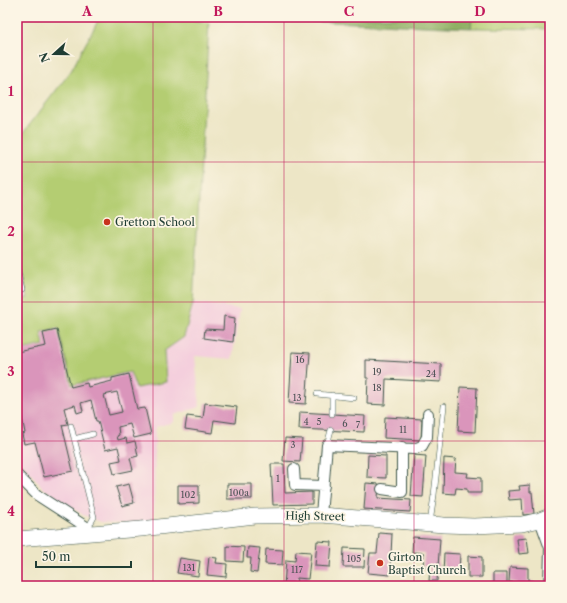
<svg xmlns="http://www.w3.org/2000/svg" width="567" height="603" font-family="'Libre Caslon Text',serif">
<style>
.built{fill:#f4cfdd}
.green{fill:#b4cd72;stroke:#6a8553}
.forest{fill:#8fb064;stroke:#57764c}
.building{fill:#da95bb;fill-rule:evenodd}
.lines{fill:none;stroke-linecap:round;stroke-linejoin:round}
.lane-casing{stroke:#3e564a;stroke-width:6}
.street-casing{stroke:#3e564a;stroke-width:12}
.secondary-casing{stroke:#3e564a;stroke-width:16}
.lane{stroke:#fff;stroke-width:5}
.street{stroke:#fff;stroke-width:10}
.secondary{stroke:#fff;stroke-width:15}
.grid{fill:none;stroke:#c2185b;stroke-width:1;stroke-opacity:0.55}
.poi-dot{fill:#c8321e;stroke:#fcf5e5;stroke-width:1.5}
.labels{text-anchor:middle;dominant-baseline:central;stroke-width:3.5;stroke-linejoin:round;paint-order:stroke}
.number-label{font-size:9px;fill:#4e5356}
.poi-label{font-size:11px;fill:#1f3d34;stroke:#fcf5e5;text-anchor:start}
.street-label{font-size:11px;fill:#1f3d34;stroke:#fcf5e5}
.neatline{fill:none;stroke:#c2185b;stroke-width:1.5}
.grid-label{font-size:13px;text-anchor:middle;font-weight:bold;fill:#c2185b}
</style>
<rect width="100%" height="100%" fill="#fcf5e5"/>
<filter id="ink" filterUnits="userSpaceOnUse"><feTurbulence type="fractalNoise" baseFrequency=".025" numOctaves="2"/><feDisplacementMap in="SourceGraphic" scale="8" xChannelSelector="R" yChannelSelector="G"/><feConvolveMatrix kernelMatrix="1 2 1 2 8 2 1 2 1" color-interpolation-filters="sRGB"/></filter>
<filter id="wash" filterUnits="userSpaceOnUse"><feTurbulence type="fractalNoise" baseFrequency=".012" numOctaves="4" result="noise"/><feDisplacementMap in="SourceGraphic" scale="16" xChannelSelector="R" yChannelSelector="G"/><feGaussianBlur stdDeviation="0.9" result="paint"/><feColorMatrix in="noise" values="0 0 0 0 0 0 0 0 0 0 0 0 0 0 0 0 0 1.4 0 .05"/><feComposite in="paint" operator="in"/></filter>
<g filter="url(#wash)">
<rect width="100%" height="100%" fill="#ede6c6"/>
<path class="built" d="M100,17h74l35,6 -16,279 47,7 -8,50 -37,-3 5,51 -26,8v7l-19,5 -1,95 -13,2 -40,-2 -18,-7 -39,-26 -27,-31v-317l54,-70z"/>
<path class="green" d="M100,17h74l35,6 -16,280 -9,34 -20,14 2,31 -30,6 -6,-16 -58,13 -14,-57 -17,4 3,13 -27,6v-50l11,-3 -10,-41h-1v-116l54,-70z
M472,17h78v12l-79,-1z"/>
<path class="forest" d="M258,17h214l-1,11 -213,-9z"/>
<g id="blocks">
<path class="building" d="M224,316l11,2 -2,24 -29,-4 1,-9 18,1z
M57,330l14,57 16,-4 1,4 24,-6v-3l17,-4 8,35 8,-1 6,26 -17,4 -4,-14 -12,3 1,8 -2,1 1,4 8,-2 1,5 8,-2 3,15 -8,2 3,12 -19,4 -3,-12 10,-2 -3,-13 -13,3 -7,-29h-2l-5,-21 -10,3 2,8 -6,2 -2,-8 -11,3 4,16 -6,1 11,46 -29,6 -9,-35 -11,2 -2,-10 3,-1 -4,-20 -4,1v-62l29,-6 -3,-13zM117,392l5,20 -13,3 -5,-20z
M292,352l18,1 -4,51 -17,-1z
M366,360l75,4v18l-55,-3 -1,26 -18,-1 1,-26h-2z
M460,387l17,1 -2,44 -17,-1z
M205,403l32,4 -2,16 -21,-3 -2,13 -27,-4 2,-13 16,2z
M300,412l65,4 -1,16 -65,-3z
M385,417l37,2 -1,21 -37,-2z
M285,438l17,1 -2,23 -17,-1z
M368,455l18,1v22l-19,-1z
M414,455l12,1 -3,41 -12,-1z
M444,458l12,1 -1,13 13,1 -1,4 14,1v15h-14v-4l-11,-1 -1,6 -12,-1z
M271,464h13l1,29 27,-1v12l-39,1z
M366,483l13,1 -1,14 33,2 -1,12 -46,-3z
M129,484l5,19 -12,3 -6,-19z
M227,484h25v15h-25z
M178,485h21v18l-21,1z
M530,485v7h2l2,22 -11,1 -1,-16 -13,1 -1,-9 12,-1 -1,-4z
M379,533l13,1 -2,41 -22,-2 2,-20h7z
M413,537l27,2 -3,42h-8l1,-14 -7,-1 1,-13 -12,-1z
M527,538l2,15 -10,1 -2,-15z
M317,541l15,1 -2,25 -15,-1z
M227,546l17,1 -1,15 -16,-1z
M248,547l12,1 -3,25 -7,-1 1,-14h-4z
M344,548l21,1 -1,18h-21z
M266,549l17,1 -1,15 -17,-1z
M296,551l15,1 -3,27 -11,-1 -1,8h-12l2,-26 9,1z
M444,553l16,1 -1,21 -16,-1z
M468,556l14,1v20h-14z
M209,557l8,1 -1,5 11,1 -1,13 -19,-2z
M180,558l20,3 -2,15 -21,-3z
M510,567l18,1v13h5v5h-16l1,-3 -9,-1z
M493,573h14v13h-14z"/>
</g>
</g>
<g filter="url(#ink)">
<use href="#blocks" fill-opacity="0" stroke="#3e564a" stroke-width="1"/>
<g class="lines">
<g class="lane-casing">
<path id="lane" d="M17,269l5,21
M317,394l37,4
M332,395v19
M71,426l23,91 -6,11
M74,439l19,-5
M327,445l4,-15
M430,523l4,-28 10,-89"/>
</g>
<g class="street-casing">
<path id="street" d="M294,469l1,16 29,1
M17,475l20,20 51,33 5,6
M382,489l20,3v-45
M321,515l6,-70 87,4 8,-3 5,-9 1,-23
M540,520l10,28 -1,38"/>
</g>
<g class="secondary-casing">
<path id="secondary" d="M17,539l124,-10 114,-13 66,-1 123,10 30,1 48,-2 18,-4 10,-4"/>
</g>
<use href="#lane" class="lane"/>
<use href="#street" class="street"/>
<use href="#secondary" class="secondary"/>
</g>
</g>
<path class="grid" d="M153,17v569M284,17v569M414,17v569M17,162h533M17,302h533M17,441h533"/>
<g class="poi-dot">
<circle cx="107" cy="222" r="4"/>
<circle cx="380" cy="563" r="4"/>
</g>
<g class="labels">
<g class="number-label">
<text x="300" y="359">16</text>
<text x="377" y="371">19</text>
<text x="431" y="373">24</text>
<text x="377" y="387">18</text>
<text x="297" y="397">13</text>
<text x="306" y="421">4</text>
<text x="319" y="421">5</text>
<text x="345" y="423">6</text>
<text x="358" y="424">7</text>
<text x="403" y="429">11</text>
<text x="293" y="444">3</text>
<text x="278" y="478">1</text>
<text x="239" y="492">100a</text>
<text x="188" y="494">102</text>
<text x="354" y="558">105</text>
<text x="189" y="567">131</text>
<text x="297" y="569">117</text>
</g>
<g class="poi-label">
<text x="115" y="222">Gretton School</text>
<text x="388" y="557">Girton<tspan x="388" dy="13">Baptist Church</tspan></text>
</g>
<g class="street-label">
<text transform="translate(315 516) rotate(1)">High Street</text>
</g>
</g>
<rect width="567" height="603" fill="none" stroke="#fcf5e5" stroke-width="44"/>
<g transform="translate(54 54) rotate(249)" stroke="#fcf5e5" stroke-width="3" paint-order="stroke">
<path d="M0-3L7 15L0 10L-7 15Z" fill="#1f3d34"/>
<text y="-6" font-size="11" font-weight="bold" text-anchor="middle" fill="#1f3d34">N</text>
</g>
<path d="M36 561v6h95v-6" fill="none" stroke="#1f3d34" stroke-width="2"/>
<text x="42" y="561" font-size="12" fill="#1f3d34" stroke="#fcf5e5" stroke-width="3" paint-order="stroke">50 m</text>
<rect x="22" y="22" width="523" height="559" class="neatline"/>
<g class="grid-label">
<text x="87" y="16">A</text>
<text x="218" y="16">B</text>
<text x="349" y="16">C</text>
<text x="480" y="16">D</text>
<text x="11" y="96">1</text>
<text x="11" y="236">2</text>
<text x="11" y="376">3</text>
<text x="11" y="516">4</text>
</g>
</svg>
